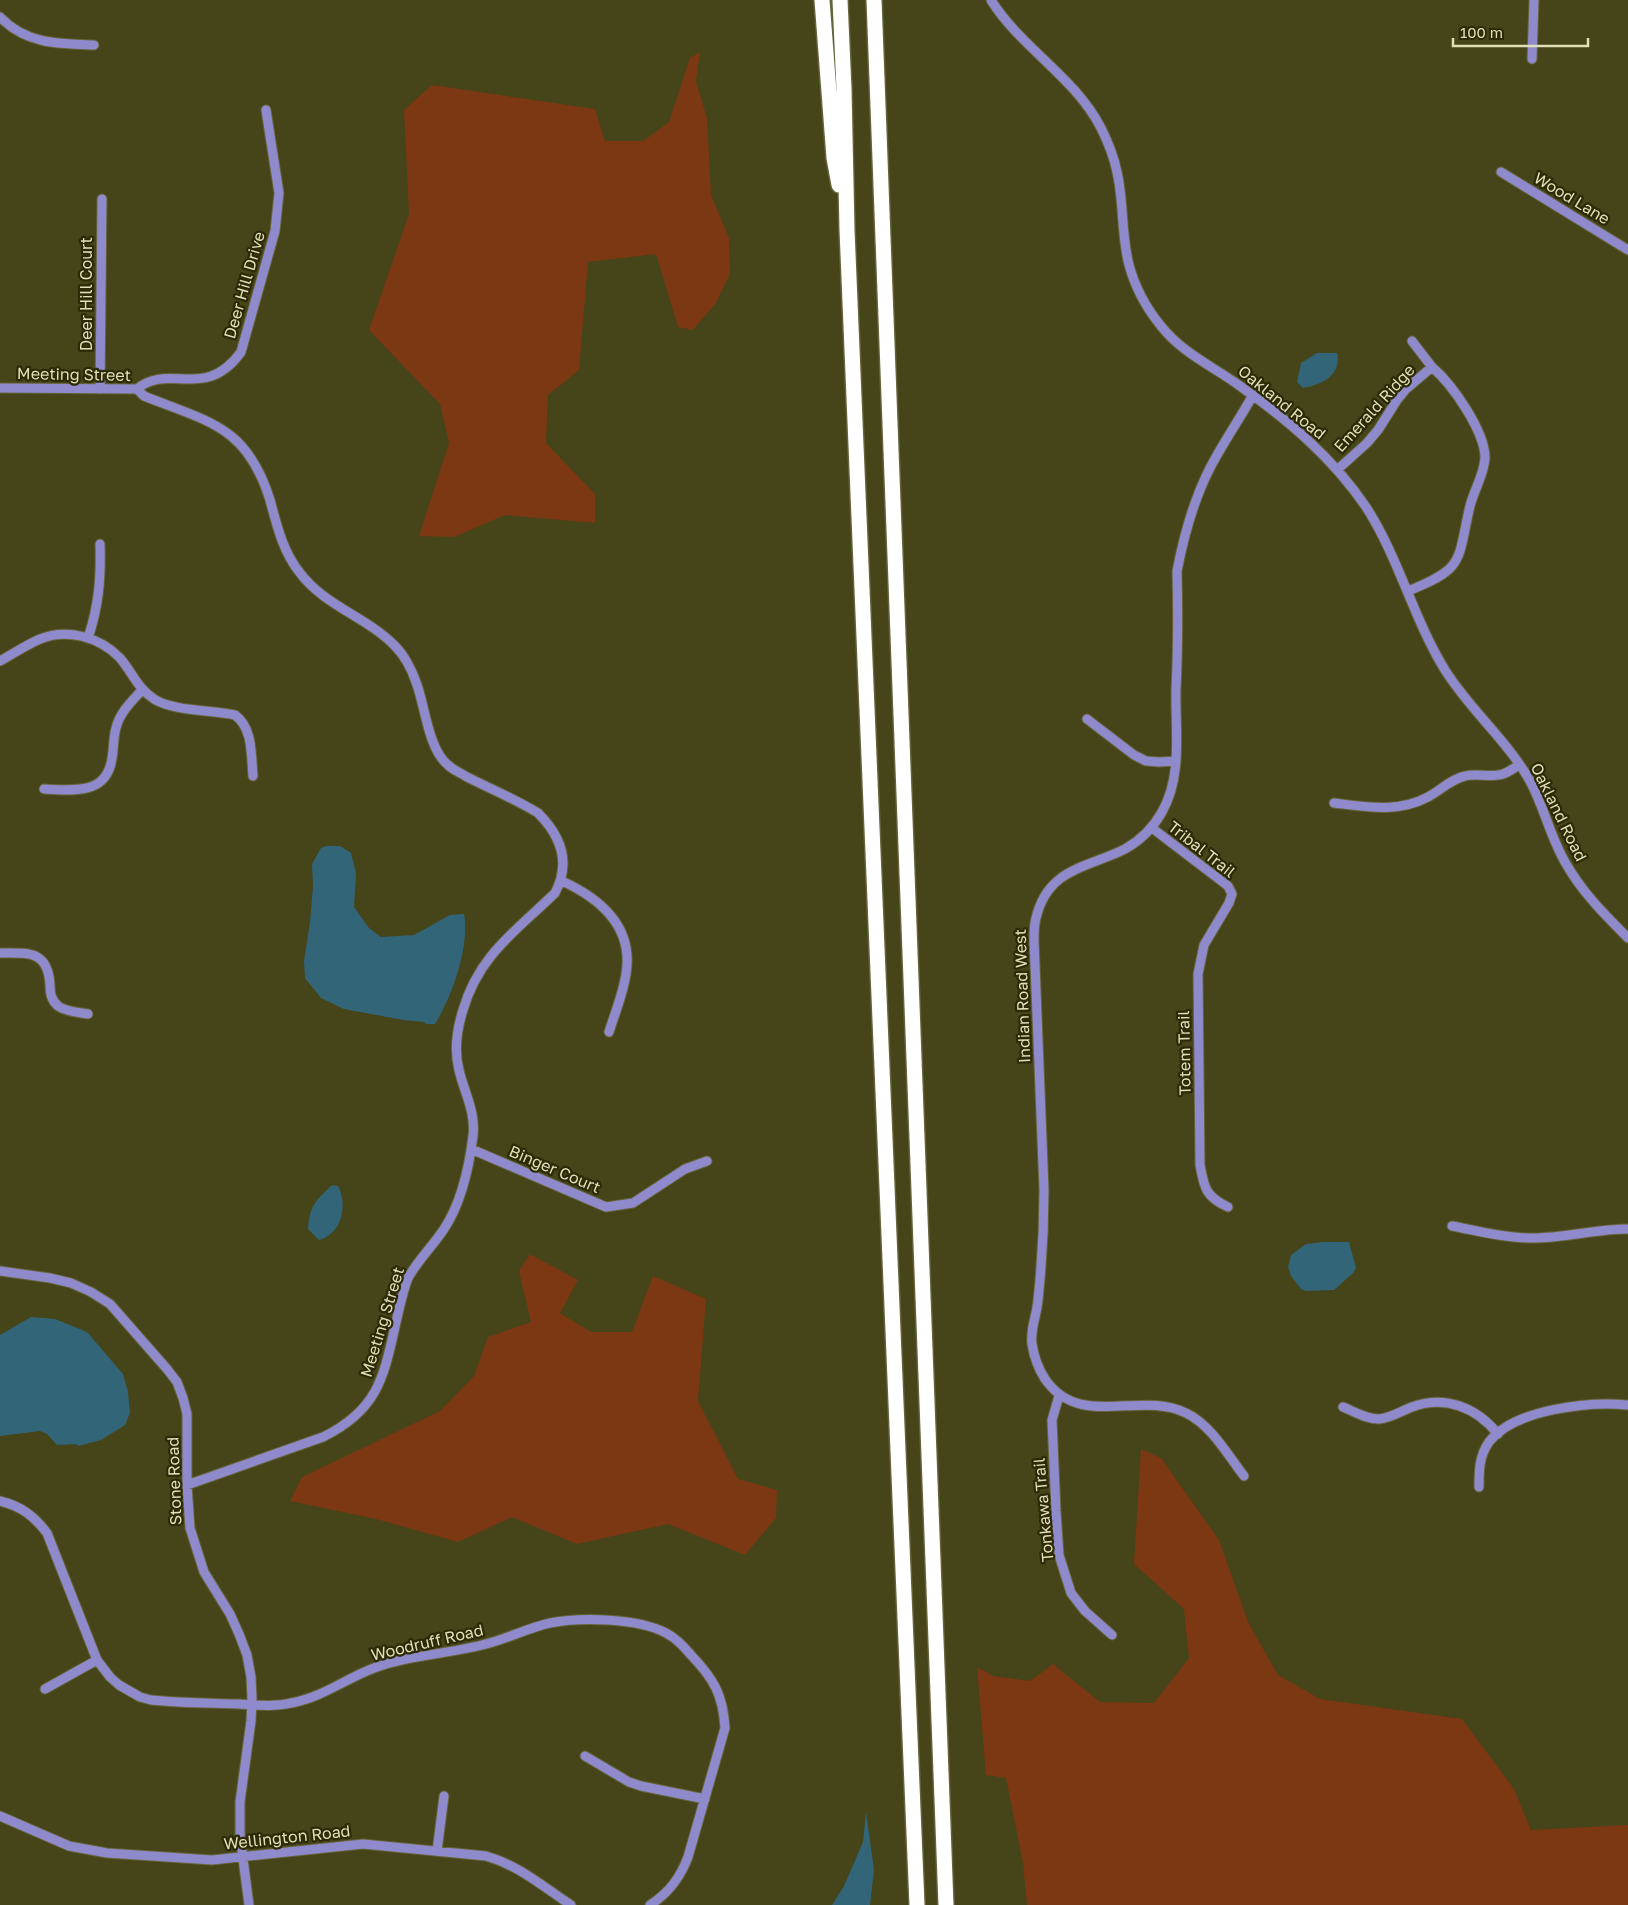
<svg xmlns="http://www.w3.org/2000/svg" width="1628" height="1905" font-family="'Golos Text',sans-serif">
<style>
.green{fill:#7b3813}
.water{fill:#336578}
.lines{fill:none;stroke-linecap:round;stroke-linejoin:round}
.minor-casing{stroke:#656339;stroke-width:11}
.highway-casing{stroke:#656339;stroke-width:18}
.minor{stroke:#8e8acc;stroke-width:9}
.highway{stroke:#fff;stroke-width:15}
.labels{text-anchor:middle;dominant-baseline:central;stroke-width:4.5;stroke-linejoin:round;paint-order:stroke}
.street-label{font-size:16px;fill:#e0dfb8;stroke:#2c2a07}
</style>
<rect width="100%" height="100%" fill="#464419"/>
<path class="green" d="M700,52l-4,29 11,37 4,77 18,43 1,36 -14,29 -23,27 -15,-3 -22,-73 -68,8 -9,108 -31,25 -2,48 49,51v29l-90,-8 -51,22 -35,-1 30,-93 -9,-39 -71,-74 40,-116 -5,-104 28,-25 163,24 10,32h38l26,-19 21,-64z
M530,1254l48,26 -18,33 31,19h41l21,-56 53,23 -8,102 40,78 39,11 -1,28 -31,37 -77,-31 -91,20 -65,-27 -54,25 -82,-23 -86,-18 12,-24 138,-66 34,-35 14,-39 43,-15 -12,-51z
M1141,1449l20,9 58,82 29,82 30,53 42,24 142,20 52,70 17,41 97,-5v80h-601l-4,-42 -17,-85 -20,-3 -9,-108 16,9 37,5 23,-17 47,38 54,1 35,-45 -5,-49 -50,-45z"/>
<path class="water" d="M1317,353h20c5,23 -16,32 -34,35l-6,-6 4,-19z
M326,846h14l11,7 5,20 -2,34 15,21 12,9 33,-2 36,-20 14,-1c6,32 -12,83 -29,110h-9l-2,-2 -21,-2 -59,-11 -23,-11 -16,-20 -1,-17 6,-39 3,-36 -1,-22 9,-16z
M332,1185l6,1c10,19 4,48 -19,54l-11,-11c2,-25 7,-27 24,-44z
M1323,1242h26l7,26 -3,5 -19,17 -28,1 -5,-2 -10,-13 -3,-9 3,-12 15,-11z
M31,1317l24,2 32,13 36,42 5,18 2,21 -5,12 -24,15 -23,6 -2,-2 -19,1 -10,-11 -7,-3 -40,5v-101z
M866,1812l8,58 -4,35h-38l12,-19 19,-44z"/>
<g class="lines">
<g class="minor-casing">
<path id="minor" d="M991,0c30,48 84,77 110,128 7,14 13,29 16,44 7,30 4,62 12,93 6,22 18,44 32,61 21,27 53,41 79,60 48,34 93,72 126,121 33,51 47,111 79,163 25,40 62,70 85,111 14,26 20,55 35,81 16,29 39,52 63,76
M0,17c26,27 58,27 94,28
M1532,59l2,-59
M1501,172l127,78
M1412,341l20,26
M0,388l137,1 7,7c65,26 103,30 126,104 7,26 13,52 30,73 25,33 67,44 95,73 9,9 17,24 21,36 9,23 12,67 32,83 5,5 13,8 19,12 24,12 48,22 71,36 23,23 33,50 17,80 -39,38 -76,62 -92,117 -6,19 -9,41 -4,60 5,22 17,42 14,66 -4,32 -11,66 -29,93 -12,18 -26,31 -36,49 -5,13 -8,27 -11,40 -13,57 -17,91 -74,119l-136,48
M100,389l2,-190
M137,389c32,-27 68,13 104,-37l34,-121 4,-38 -13,-83
M1337,470l30,-27 11,-13 19,-30 9,-11 26,-22c20,17 53,64 53,91 -1,17 -11,32 -15,48 -13,55 -4,62 -62,85
M88,638c11,-33 13,-60 12,-94
M0,661c13,-7 26,-16 40,-22 27,-11 60,-2 80,19 12,14 18,31 34,41 18,12 59,11 81,16 18,13 16,40 18,61
M1087,719l47,36 12,6 13,1 17,-1
M44,789c28,1 63,7 68,-31 2,-10 1,-20 4,-30 4,-16 16,-27 26,-38
M1334,803c33,4 64,10 94,-6 13,-7 23,-18 37,-21 12,-3 26,2 38,-2 6,-2 11,-6 16,-9
M1152,828l76,58 4,8 -3,9 -25,42 -6,29 2,191c4,23 6,32 28,42
M562,881c37,17 72,45 64,93 -3,20 -11,39 -17,58
M0,953c28,0 48,-3 50,32 0,8 1,15 8,21 8,6 20,6 30,8
M471,1149l135,58 27,-4 52,-34 22,-8
M1452,1226c26,5 53,12 80,12 33,0 64,-9 96,-9
M0,1271l50,7 21,5 20,9 19,12 57,65 10,13 6,16 4,16v71l3,43 14,44 26,42 9,20 8,21 4,22 1,22 -1,22 -11,81v34l9,69
M1059,1396l-7,24 4,91 3,44 12,38 14,18 27,24
M1343,1407c12,5 23,12 36,12 12,-1 22,-8 33,-12 33,-12 64,0 86,27
M1244,1476c-17,-22 -33,-51 -58,-63 -46,-23 -106,17 -141,-34 -7,-11 -11,-22 -13,-35 -2,-16 5,-29 6,-44 4,-37 6,-73 6,-110l-10,-250c0,-7 0,-15 2,-22 12,-50 51,-50 89,-69 16,-9 28,-21 37,-37 21,-37 13,-82 14,-123 2,-40 2,-79 1,-118 7,-36 16,-70 33,-103 13,-25 29,-48 43,-73
M1479,1487c0,-16 0,-31 10,-45 25,-33 101,-41 139,-37
M0,1501c21,5 34,15 47,32l50,127 13,17 9,8 21,12 11,3c29,3 58,3 87,4 18,1 36,3 53,-1 32,-6 54,-24 83,-35 35,-13 73,-14 108,-23 23,-5 45,-17 68,-22 30,-6 88,-5 116,10 10,5 17,13 25,22 23,24 32,40 34,73l-37,129c-8,21 -19,36 -38,48
M45,1689l52,-29
M585,1756l44,26 12,4 64,13
M0,1816l69,30 38,7 105,7 151,-16 123,12c34,10 56,30 85,49
M437,1851l7,-55"/>
</g>
<g class="highway-casing">
<path id="highway" d="M822,0l12,158 5,27
M840,0l4,89 3,141 70,1675
M874,0l72,1905"/>
</g>
<use href="#minor" class="minor"/>
<use href="#highway" class="highway"/>
</g>
<g class="labels">
<g class="street-label">
<text transform="translate(1572 198) rotate(31)">Wood Lane</text>
<text transform="translate(244 285) rotate(-74)">Deer Hill Drive</text>
<text transform="translate(86 294) rotate(-90)">Deer Hill Court</text>
<text transform="translate(74 374) rotate(1)">Meeting Street</text>
<text transform="translate(1282 402) rotate(39)">Oakland Road</text>
<text transform="translate(1374 408) rotate(-48)">Emerald Ridge</text>
<text transform="translate(1559 812) rotate(64)">Oakland Road</text>
<text transform="translate(1202 849) rotate(38)">Tribal Trail</text>
<text transform="translate(1022 996) rotate(-92)">Indian Road West</text>
<text transform="translate(1184 1053) rotate(-91)">Totem Trail</text>
<text transform="translate(555 1169) rotate(23)">Binger Court</text>
<text transform="translate(382 1322) rotate(-73)">Meeting Street</text>
<text transform="translate(174 1481) rotate(-92)">Stone Road</text>
<text transform="translate(1043 1510) rotate(-95)">Tonkawa Trail</text>
<text transform="translate(427 1642) rotate(-13)">Woodruff Road</text>
<text transform="translate(287 1837) rotate(-6)">Wellington Road</text>
</g>
</g>
<path d="M1453 38v8h135v-8" fill="none" stroke="#e0dfb8" stroke-width="2.5"/>
<text x="1460" y="38" font-size="15" fill="#e0dfb8" stroke="#2c2a07" stroke-width="4" paint-order="stroke">100 m</text>
</svg>
